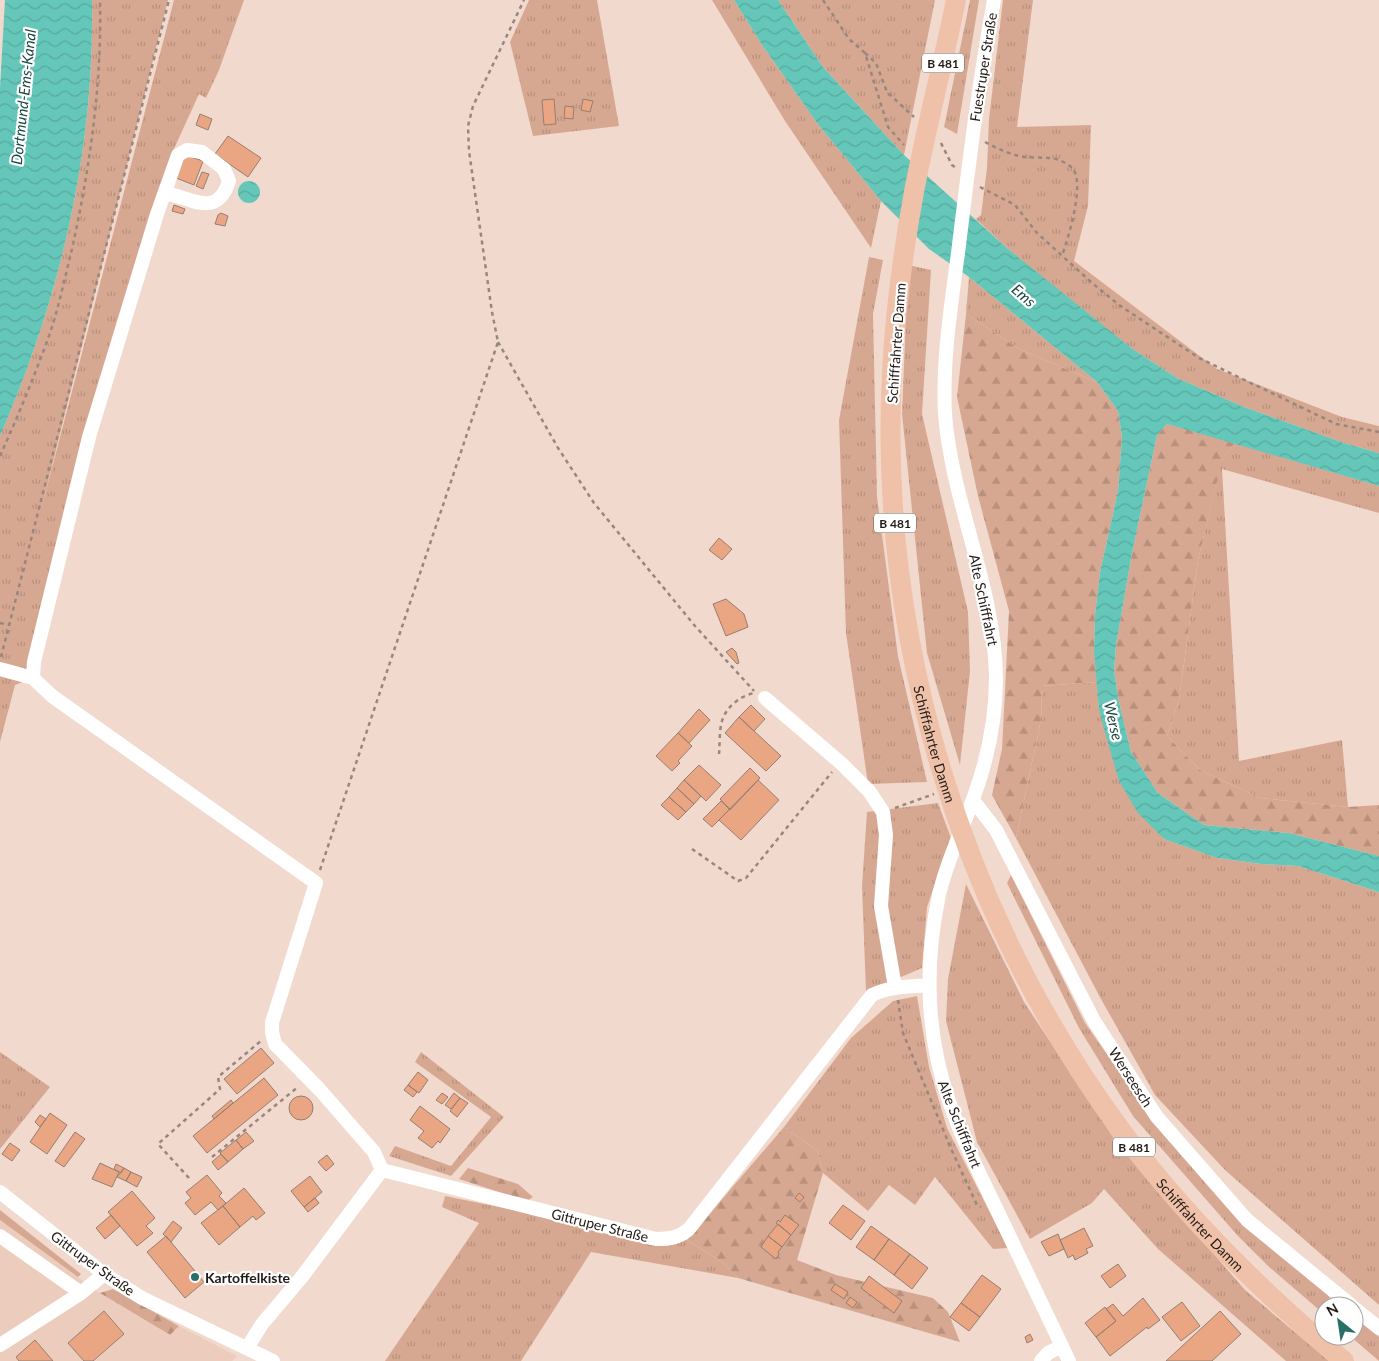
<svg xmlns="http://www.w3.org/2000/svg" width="1379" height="1361" font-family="Lato,sans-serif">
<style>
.built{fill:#ecccbd}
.grass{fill:url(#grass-tufts)}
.forest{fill:url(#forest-firs)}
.water{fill:url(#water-waves)}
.building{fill:#eaa682;stroke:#947e73}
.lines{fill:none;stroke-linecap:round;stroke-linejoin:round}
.path{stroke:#98877e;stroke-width:2.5;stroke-dasharray:4 4;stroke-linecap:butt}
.minor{stroke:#fff;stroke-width:14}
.highway{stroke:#f0c1a9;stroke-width:20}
.poi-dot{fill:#286f66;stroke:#fff;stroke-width:2}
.labels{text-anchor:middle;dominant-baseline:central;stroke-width:4.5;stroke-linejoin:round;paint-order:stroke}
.shield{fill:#fff;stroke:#645f5b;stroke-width:1}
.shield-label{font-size:12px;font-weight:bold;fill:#221a15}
.street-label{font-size:14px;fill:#221a15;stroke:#fff}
.poi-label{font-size:14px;font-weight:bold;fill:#221a15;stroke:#fff;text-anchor:start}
.water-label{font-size:15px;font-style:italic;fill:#18453f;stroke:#fff}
</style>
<defs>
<pattern id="grass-tufts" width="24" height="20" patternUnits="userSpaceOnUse" patternTransform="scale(1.25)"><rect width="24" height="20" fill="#d7a891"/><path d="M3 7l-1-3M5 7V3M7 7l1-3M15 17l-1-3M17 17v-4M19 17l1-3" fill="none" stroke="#b8907c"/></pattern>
<pattern id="forest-firs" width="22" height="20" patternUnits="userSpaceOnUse" patternTransform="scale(1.25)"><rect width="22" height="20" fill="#d7a891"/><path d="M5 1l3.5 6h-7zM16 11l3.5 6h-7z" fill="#b8907c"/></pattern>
<pattern id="water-waves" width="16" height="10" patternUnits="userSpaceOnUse" patternTransform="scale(1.25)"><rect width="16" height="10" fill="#65c7b9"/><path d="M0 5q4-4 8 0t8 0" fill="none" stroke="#57aa9e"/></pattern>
</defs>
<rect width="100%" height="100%" fill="#f2d9cd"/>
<path class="built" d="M0,1220l97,71 72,44 10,-9 58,30 -5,5h-232z"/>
<path class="grass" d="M92,0h76l-127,510 133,-510h70l-25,70 -13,28 -7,-4 -26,57 -20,61 -58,220 -62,246 -18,7 -15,57v-306c60,-137 95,-286 92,-436z
M529,0h68l22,126 -86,10 -23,-94z
M712,0h22l28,45 55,78 64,78 -10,47 -86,-127z
M778,0h157l-31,155 -81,-88z
M970,0h9l-22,134 -13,-7z
M1003,0h30l-16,127 74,-2 -3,81 -14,55 143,108 125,48 37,9v27l-35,-10 -100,-36 -67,-29 -43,-28 -67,-52 -60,-50 -31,-29 5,-4 6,-47 2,-49z
M869,257l14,3 -10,54 4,183 21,159 29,126 -59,2 -22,-151 -7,-213z
M908,265l23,5 -9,144 46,198 2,59 -10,94 -33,-112 -25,-239z
M969,277l128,105 -76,-32 -55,-36z
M1235,443l144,43v27l-157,-44 17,292 103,-21 6,67 -88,-9 -60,-28 -33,-34 12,-36 19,-140 22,-92 -3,-1z
M1097,682l2,28 58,121 7,8 53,19 44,6 37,2 81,26v413l-154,-135 -70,-75 -54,-96 -85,-161 25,-118 1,-34z
M938,803l13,35 -24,69 -5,61 -56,24 -4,-106 5,-74z
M1011,875l74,148 68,97 189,186h-18v8l-56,-48 -30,-30 -105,-120 -54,-88 -72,-145z
M966,884l58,118 91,138 130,150 84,71h-43l-128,-112 -54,-60 -12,14 -62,36 -53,-97 -31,-121 2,-42z
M917,996l12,71 18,61 61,120 -15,1 -58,-72 -20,28 -26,-20 -21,26 -45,-38 -5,-22 -34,-24 67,-89 42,-37z
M0,1052l50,35 -50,62z
M421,1052l83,65 -53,59 -62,-20 6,-10 56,20 40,-49 -76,-55z
M445,1196l69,14 136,35 37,-5 35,22 16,16 -147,-26 -70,109h-136l94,-138 -37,-16z
M0,1210l81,64 -3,3 -78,-57z
M1354,1316l25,21v24l-29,-25h4z"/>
<path class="forest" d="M966,314l55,36 76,32 21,29 4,26 -4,54 -18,81 -5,43 -1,38 3,29 -55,4 -1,34 -25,118 -24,-43 10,-46 7,-138 -31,-115 -21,-99z
M1167,424l68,19 -13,18 -24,99 -19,140 -12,36 33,34 60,28 88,9 31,-2v51l-90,-23 -85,-8 -46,-32 -27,-41 -13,-54 -4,-28 2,-25 16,-92 25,-118z
M784,1127l34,24 5,22 -26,87 39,15 97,23 15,14 12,30 -222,-64 -16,-16 -35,-22z
M468,1168l50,16 15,13 -6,4 -68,-22z
M113,1289l66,37 -9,9 -70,-42z"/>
<path class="water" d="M5,0h87c3,150 -32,299 -92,436v-348z
M734,0h44l45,67 81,88 103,93 127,102 43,28 67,29 100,36 35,10v33l-212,-62 -10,11 -25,118 -16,92 -2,25 4,28 13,54 27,41 46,32 85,8 90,23v36l-81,-26 -37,-2 -44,-6 -53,-19 -26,-26 -19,-32 -15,-52 -5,-19 -5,-57 1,-38 5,-43 18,-81 4,-54 -4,-26 -21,-29 -128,-105 -40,-28 -48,-48 -64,-78 -55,-78z
M238 192a11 11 0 1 1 22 0a11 11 0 1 1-22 0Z"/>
<path class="building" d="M554,99l2,25 -12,1 -2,-25z
M583,99l10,2 -3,11 -9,-2z
M565,106l9,1 -1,12 -9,-1z
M200,114l12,5 -4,11 -12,-5z
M228,136l33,22 -13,19 -33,-23z
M185,155l18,6 -9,24 -18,-7z
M202,172l7,2 -6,15 -7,-3z
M174,205l11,4 -2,5 -11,-3z
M221,213l7,3 -3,10 -10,-2 3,-9z
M719,538l13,11 -10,11 -13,-10z
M726,599l18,15 4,13 -22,9 -13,-32z
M732,648l4,4 3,11 -2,1 -11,-12z
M751,705l14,14 -11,12 -15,-14z
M699,709l11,11 -21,23 -11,-10z
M739,717l42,39 -15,15 -41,-38z
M678,733l14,13 -14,15 2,2 -8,8 -16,-15z
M699,765l22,20 -15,16 -22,-21z
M750,768l10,10 -30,32 -10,-11z
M684,780l17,16 -7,8 -17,-16z
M758,780l21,20 -38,40 -22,-20z
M677,788l17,16 -8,8 -17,-15z
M669,797l17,15 -8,8 -17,-15z
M721,801l9,8 -18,18 -9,-8z
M261,1048l13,15 -37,31 -13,-15z
M418,1072l10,8 -9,13 -11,-8z
M264,1078l14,17 -71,58 -14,-17z
M408,1085l9,7 -4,5 -9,-7z
M442,1093l6,4 -6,7 -6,-4z
M454,1093l6,5 -9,11 -6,-4z
M289 1108a12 12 0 1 1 24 0a12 12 0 1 1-24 0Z
M460,1098l8,5 -11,14 -7,-6z
M231,1100l2,3 -19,16 -2,-3z
M420,1106l30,23 -10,14 -2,-2 -6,7 -14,-10 6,-7 -14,-11z
M50,1113l17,12 -20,29 -17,-12z
M40,1115l6,4 -6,8 -5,-5z
M75,1132l10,7 -21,28 -9,-6z
M246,1132l8,9 -11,8 -7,-9z
M236,1140l7,9 -15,13 -8,-9z
M10,1143l10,7 -8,11 -10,-7z
M221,1154l7,8 -10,8 -6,-8z
M327,1155l7,9 -8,7 -8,-9z
M100,1163l19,9 -7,15 -20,-8z
M116,1164l8,4 -3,5 -7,-4z
M124,1168l7,4 -5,9 -9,-4z
M131,1172l11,5 -5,10 -11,-6z
M207,1175l15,18 -3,3 7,7 -8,7 -7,-8 -16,13 -10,-12 6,-5 -5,-6z
M310,1176l12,16 -18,15 -13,-16z
M244,1188l21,25 -9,7 -3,-4 -13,11 -17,-21z
M132,1191l23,27 -9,8 7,7 -16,13 -29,-34z
M799,1193l5,4 -4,5 -5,-4z
M315,1198l4,5 -11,9 -4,-5z
M843,1205l22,16 -14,19 -22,-17z
M223,1206l17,21 -21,18 -18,-22z
M111,1215l9,11 -15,13 -9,-11z
M785,1215l14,10 -8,10 -15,-12 2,-3 2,2z
M173,1221l9,7 -11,14 -8,-8z
M778,1224l13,11 -9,12 -14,-11z
M871,1226l18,13 -15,21 -18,-13z
M1084,1228l9,18 -7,3 2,4 -13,7 -2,-5 -5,3 -8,-18z
M1058,1234l6,15 -15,7 -8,-14z
M166,1236l38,46 -19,16 -38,-46z
M768,1236l14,11 -4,5 1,2 -3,5 -15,-12z
M889,1239l21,15 -16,21 -20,-15z
M910,1254l18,14 -16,21 -18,-14z
M1118,1264l8,12 -16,12 -9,-12z
M982,1275l19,14 -21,28 -19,-14z
M869,1276l33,25 -8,12 -33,-25z
M835,1284l13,8 -4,7 -13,-9z
M850,1297l7,5 -4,6 -7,-5z
M1143,1298l17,22 -12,9 -1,-2 -37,29 -14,-19 20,-16 -10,-12 7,-5 10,12z
M1182,1302l18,24 -19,15 -19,-24z
M961,1303l19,14 -11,14 -19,-14z
M1105,1307l11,14 -20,16 -11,-14z
M104,1311l20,23 -31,27h-9l-16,-18z
M1220,1311l21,23 -29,27h-46z
M1030,1334l3,6 -6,3 -2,-6z
M35,1340l18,21h-34l-3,-4z"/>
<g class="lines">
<path class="path" d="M823,0l26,39 16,14 23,74 16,18
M865,53l11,10 11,29 27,25
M985,142c13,7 26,13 40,15 10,1 22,0 31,2 6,2 13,5 17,10 12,16 -5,69 -11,87
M941,143l11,22 4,3
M980,187l35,18 22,28 54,49 28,23 80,53 137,66 43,8
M498,342l60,106 36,55 101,123 59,65
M0,456c18,-40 35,-81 50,-123 9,-27 15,-56 22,-84 18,-82 30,-166 28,-249
M0,623l9,2
M1,657l168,-657
M719,754c1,-10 0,-23 3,-33 4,-14 18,-25 32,-28
M895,808l39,-14
M692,849l46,32 8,-3 86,-106
M320,870l178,-528 -6,-30 -23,-161 -1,-25 5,-20 51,-106
M898,1000l5,33 49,118 25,54 4,2
M212,1157l86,-70
M189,1178l-31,-34 62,-55 -2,-12 44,-37"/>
<path class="minor" d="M994,0c-15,81 -25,163 -35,245 -7,56 -17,113 -14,169 7,90 50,173 51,264 0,42 -9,84 -24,124 -11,31 -26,61 -33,93 -15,71 -13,141 11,209 12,36 30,70 46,104 24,51 49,102 73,153
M0,669l33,9 19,18 264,187 -41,130 -3,9v10l3,12 45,46 54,62 8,18
M33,678l1,-16 55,-225 68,-223 21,-59 9,-5 15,2 22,17 5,12c-12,38 -37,17 -64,12
M765,698l77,66 27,27 14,21 3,23 -5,71 14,81
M973,800l23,30 98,191 63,96 90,103 105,86
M0,1192l104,82 38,24 131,63
M0,1236l81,57 23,-19
M1354,1308l25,20
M0,1345l81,-52
M247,1348l15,-24 39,-46 81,-108 274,69c14,0 22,-1 33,-10l183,-234c18,-9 37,-8 57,-10
M1041,1361l7,-8 14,-7"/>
<path class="highway" id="s1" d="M956,0c-13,64 -30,128 -42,192 -11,60 -19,120 -22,181 -14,269 71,544 231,760 64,86 140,160 221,228"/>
</g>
<circle class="poi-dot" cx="195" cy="1277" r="5"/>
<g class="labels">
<g class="shield">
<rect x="922" y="53.5" width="42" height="19" rx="4"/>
<rect x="874" y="513.5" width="42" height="19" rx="4"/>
<rect x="1113" y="1137.5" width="42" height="19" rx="4"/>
</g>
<g class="shield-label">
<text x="943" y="63">B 481</text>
<text x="895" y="523">B 481</text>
<text x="1134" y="1147">B 481</text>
</g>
<g class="street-label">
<text transform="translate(983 67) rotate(-81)">Fuestruper Straße</text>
<text transform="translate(896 343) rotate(-86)">Schifffahrter Damm</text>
<text transform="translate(984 600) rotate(78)">Alte Schifffahrt</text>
<text stroke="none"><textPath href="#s1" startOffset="754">Schifffahrter Damm</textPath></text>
<text transform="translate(1131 1077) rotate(57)">Werseesch</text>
<text transform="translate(960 1124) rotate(68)">Alte Schifffahrt</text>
<text stroke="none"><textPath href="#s1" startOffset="1309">Schifffahrter Damm</textPath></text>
<text transform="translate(600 1225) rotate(14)">Gittruper Straße</text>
<text transform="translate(93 1263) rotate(36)">Gittruper Straße</text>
</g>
<g class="poi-label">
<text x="205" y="1277">Kartoffelkiste</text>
</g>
<g class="water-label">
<text transform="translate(23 97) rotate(-84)">Dortmund-Ems-Kanal</text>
<text transform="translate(1024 295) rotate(41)">Ems</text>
<text transform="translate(1114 721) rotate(77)">Werse</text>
</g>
</g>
<g transform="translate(1339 1321) rotate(330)"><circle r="24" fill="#ffffff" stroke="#a7a3a1"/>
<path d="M0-4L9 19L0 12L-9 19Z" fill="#286f66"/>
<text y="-8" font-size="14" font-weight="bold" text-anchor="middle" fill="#221a15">N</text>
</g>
</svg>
